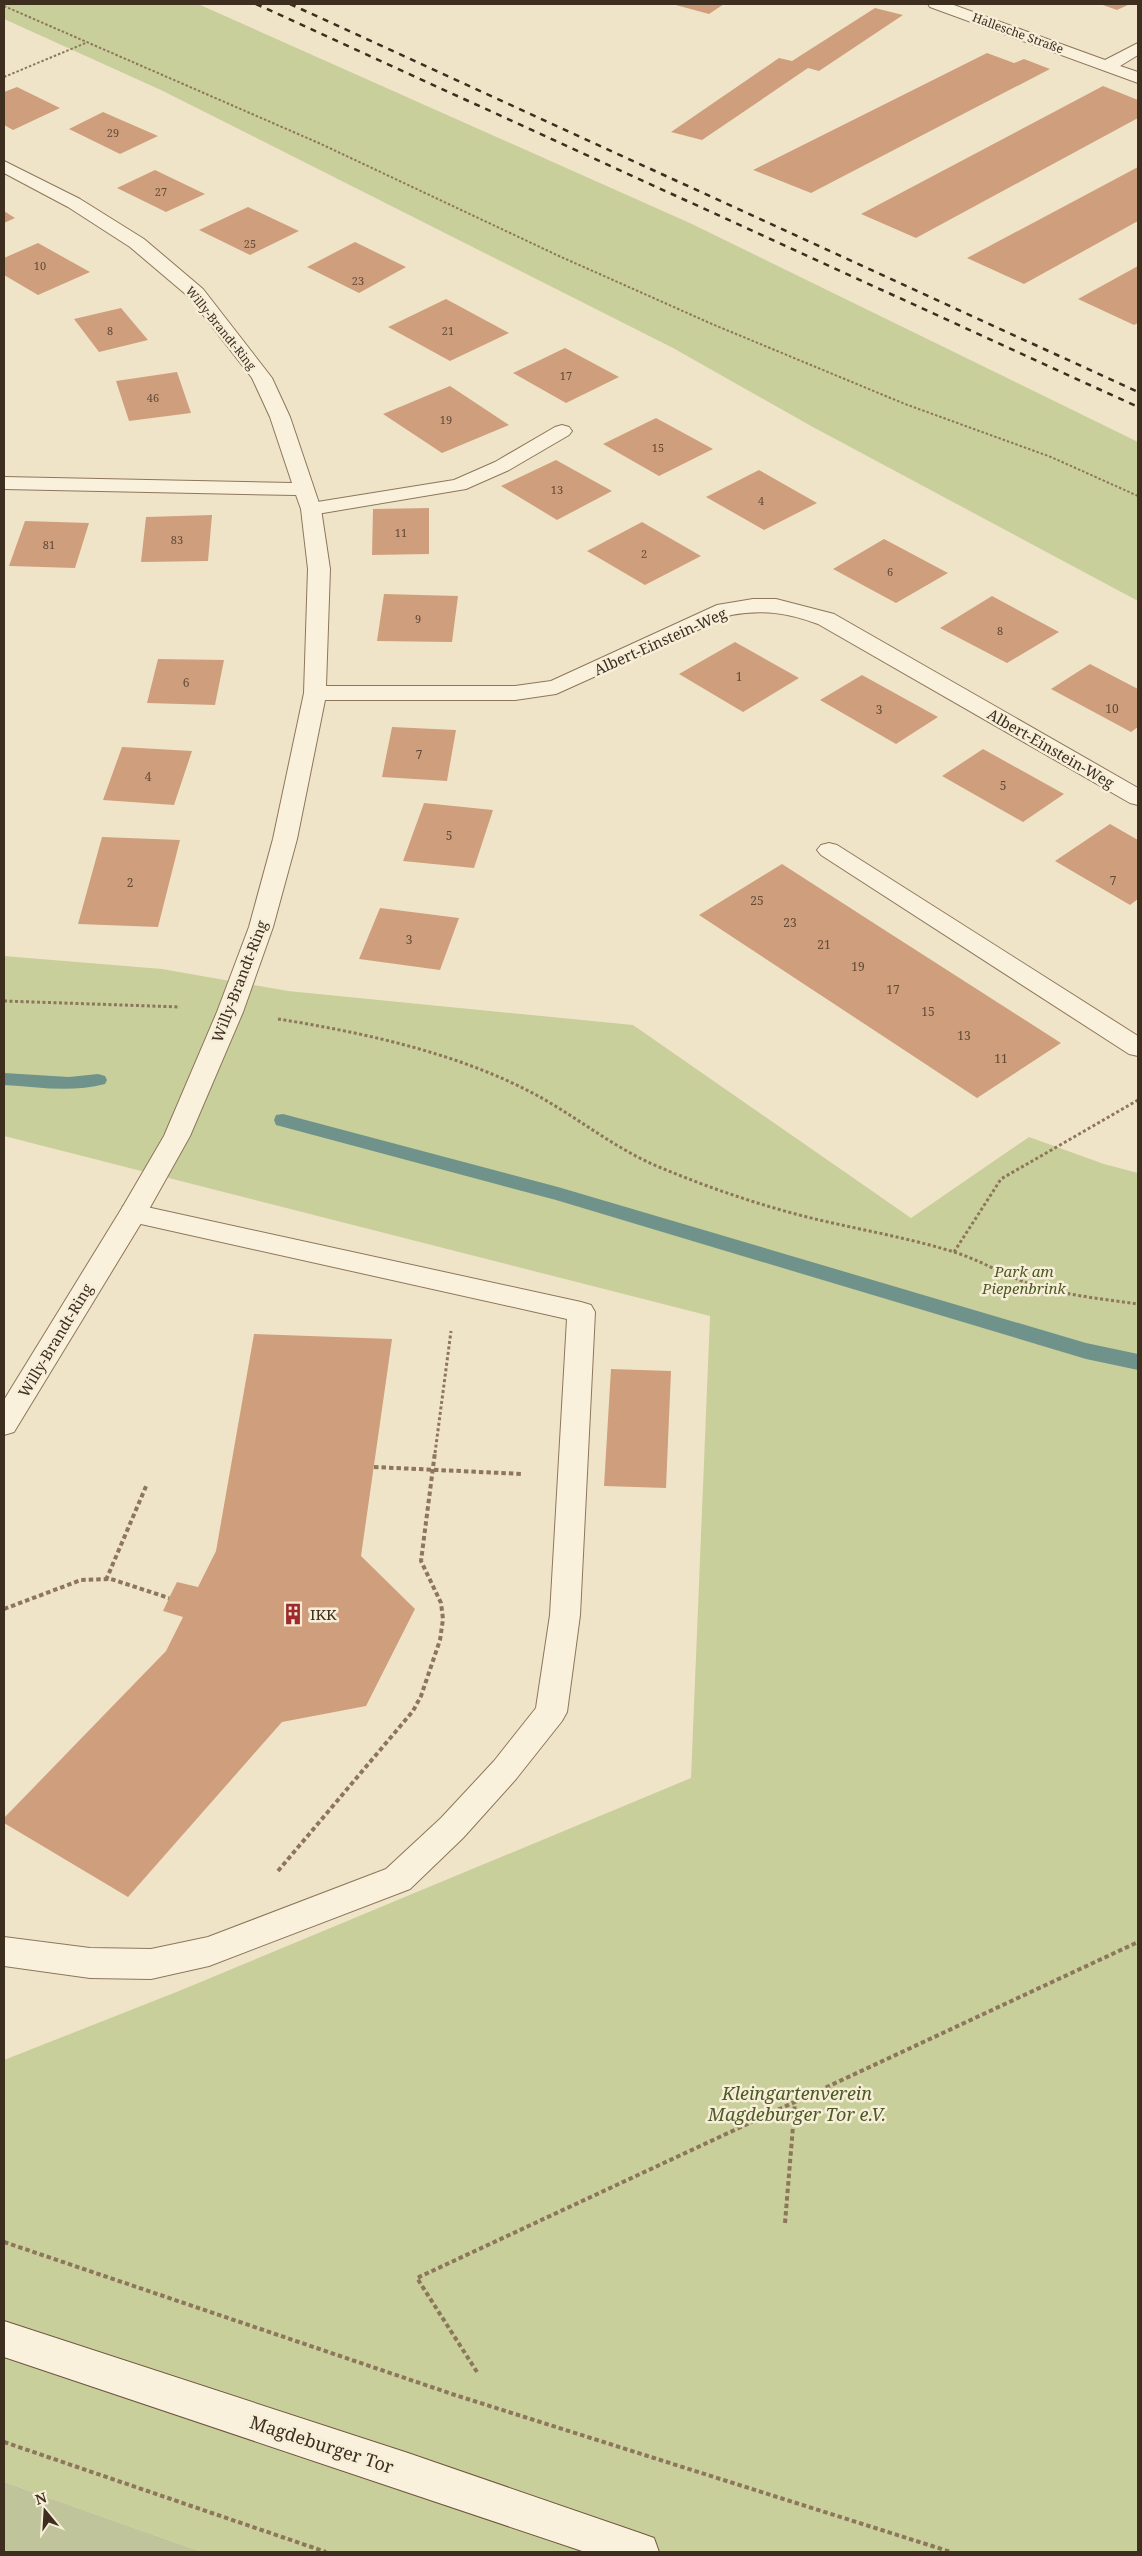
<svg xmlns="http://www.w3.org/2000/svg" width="1142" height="2556" font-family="'Noto Serif',serif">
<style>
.green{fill:#c9cf9b}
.cemetery{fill:#bfc49a}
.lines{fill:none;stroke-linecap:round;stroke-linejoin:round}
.stream{fill:#6f938a;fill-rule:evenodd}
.building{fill:#cf9f7d}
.service-casing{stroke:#8d765c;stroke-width:2}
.minor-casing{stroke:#8d765c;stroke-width:2}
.secondary-casing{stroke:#6f573f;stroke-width:2}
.path-far2{stroke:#8d765c;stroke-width:2;stroke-dasharray:2.5 2;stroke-linecap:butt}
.path-far1{stroke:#8d765c;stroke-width:3;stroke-dasharray:3 2.5;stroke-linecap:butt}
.path{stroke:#8d765c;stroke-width:4;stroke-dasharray:4.5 3;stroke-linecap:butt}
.service{fill:#faf1dc;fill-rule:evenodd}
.minor{fill:#faf1dc;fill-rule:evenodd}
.secondary{fill:#faf1dc;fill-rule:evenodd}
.rail{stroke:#3d2e20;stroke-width:2.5;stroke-dasharray:6 6;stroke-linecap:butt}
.labels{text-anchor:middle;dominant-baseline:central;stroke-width:5;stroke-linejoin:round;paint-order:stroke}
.far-number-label{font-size:11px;fill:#624a37}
.far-street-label{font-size:12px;fill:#3d2e20;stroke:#f7eed8}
.number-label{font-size:12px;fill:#624a37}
.street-label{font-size:15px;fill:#3d2e20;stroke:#f7eed8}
.park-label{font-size:15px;font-style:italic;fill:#4d5a26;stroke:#f7eed8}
.poi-label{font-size:15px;fill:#3d2e20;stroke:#f7eed8;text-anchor:start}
.near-park-label{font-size:18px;font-style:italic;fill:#4d5a26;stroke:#f7eed8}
.near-street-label{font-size:18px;fill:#3d2e20;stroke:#f7eed8}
</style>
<rect width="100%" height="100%" fill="#f0e4c8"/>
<path class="green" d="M4,4h194l494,220 446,218v159l-327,-175 -138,-78 -510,-257 -159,-72z
M4,956l158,13 126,22 345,34 278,193 118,-81 75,27 34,9v1379h-936l-198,-70v-422l175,-69 512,-213 19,-462 -706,-180z"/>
<path class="cemetery" d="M4,2482l198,70h-198z"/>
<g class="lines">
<path class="stream" d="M4,1073l65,4 29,-3 7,2 2,4 -2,4c-33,9 -68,3 -101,1z
M283,1114l275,73 528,156 52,11v16l-52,-11 -530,-159 -280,-75 -2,-5 2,-5z"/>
</g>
<path class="building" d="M672,4h52l-15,10z
M1100,4h30l-13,6z
M875,8l28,7 -84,56 -11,-3 -106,72 -31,-8 108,-74 13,3z
M987,53l27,10 10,-4 26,10 -239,124 -58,-23z
M1103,86l35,14v18l-222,120 -55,-24z
M17,87l43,21 -47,22 -9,-5v-33z
M103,112l55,24 -38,18 -51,-25z
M1138,167v54l-114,63 -57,-26z
M155,170l50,24 -39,18 -49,-24z
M248,207l51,24 -49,24 -51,-25z
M4,211l11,7 -11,5z
M355,242l51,25 -47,26 -52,-26z
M38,243l52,29 -52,23 -34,-20v-17z
M1138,266v57l-4,2 -56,-26z
M446,299l63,34 -59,28 -62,-34z
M121,308l27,32 -49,12 -25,-33z
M565,348l54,29 -53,26 -53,-30z
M177,372l14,41 -62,8 -13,-40z
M450,386l59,39 -67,28 -59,-39z
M656,418l57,31 -54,27 -56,-32z
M556,460l56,31 -55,29 -56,-34z
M759,470l58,33 -53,27 -58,-33z
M429,508v46l-57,1 1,-46z
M212,515l-4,46 -67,1 5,-45z
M25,521l64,2 -14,45 -66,-2z
M642,522l59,34 -56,29 -58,-34z
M884,539l64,34 -52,30 -63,-34z
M384,594l74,2 -6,46 -75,-1z
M992,596l67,36 -52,31 -67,-35z
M735,642l64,36 -56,34 -64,-38z
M158,659l66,1 -9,45 -68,-2z
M1090,664l48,25v38l-7,5 -80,-43z
M862,675l76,42 -42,27 -76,-44z
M392,727l64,3 -9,51 -65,-4z
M122,747l70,4 -18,54 -71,-5z
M983,749l81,45 -41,28 -81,-46z
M424,803l69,7 -19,58 -71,-7z
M1110,824l28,16v59l-8,6 -75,-44z
M102,837l78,3 -22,87 -80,-3z
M782,864l101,65 178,114 -84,55 -278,-183z
M380,908l79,10 -19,52 -81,-11z
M254,1334l138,5 -31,217 54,53 -49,97 -84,16 -154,175 -124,-74v-5l162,-167 17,-34 -20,-6 6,-13 8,-16 21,5 18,-36z
M611,1369l60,2 -5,117 -62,-2z"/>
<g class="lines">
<g class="service-casing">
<path id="service" d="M562,425l7,2 3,4 -3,4 -60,35 -43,19 -155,26 -7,-2 -3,-4 3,-4 7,-2 143,-23 41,-18 60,-35z
M829,843l8,2 301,191v20l-9,-2 -308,-199 -4,-5 4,-5z
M133,1204l448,98 10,3 4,7 -15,303 -13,97 -5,9 -46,58 -53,59 -53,51 -201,77 -58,13 -61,-1 -86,-12v-29l86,11 61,1 57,-12 178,-68 55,-51 53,-57 42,-53 14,-93 17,-296 -444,-99 -3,-7 3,-7z"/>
</g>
<g class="minor-casing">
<path id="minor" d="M928,4h23l154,56 33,-17v12l-18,11 18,6v11l-208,-76z
M4,161l76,38 64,40 59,50 69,89 18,39 31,92 9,60 -4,117h189l36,-5 166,-76 36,-6h23l58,15 304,174v17l-8,-2 -312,-179c-30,-11 -55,-15 -87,-9l-175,79 -41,6h-190l-28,139 -24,88 -30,85 -53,124 -47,84 -129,212 -10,3v-35l118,-192 42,-72 53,-124 32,-85 24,-88 31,-146 4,-124 -7,-60 -5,-14 -292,-6v-12l288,6 -22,-66 -18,-39 -63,-81 -59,-50 -62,-40 -64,-34z"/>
</g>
<g class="secondary-casing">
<path id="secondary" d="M4,2321l404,132 232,80 14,5 5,14h-74l-581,-195z"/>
</g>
<path class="path-far2" d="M4,6l317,138 238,112 153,68 193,80 146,53 87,39
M4,77l84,-35"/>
<path class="path-far1" d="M4,1001l176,6
M278,1019c88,14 184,35 262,78 41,23 76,52 119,70 48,20 97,37 148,50 48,12 99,20 147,35 26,8 50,23 76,32 34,11 72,15 108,20
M954,1252l47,-73 137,-79
M435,1453l16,-122"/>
<path class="path" d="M374,1467l149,7
M106,1580l41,-96
M4,1609l77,-29 30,-1 58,19
M278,1871l135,-160 8,-15 19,-56 3,-21 -2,-16 -20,-42 14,-109
M785,2223l10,-121
M4,2242l451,153 496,157
M477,2372l-60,-94 721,-336
M4,2442l322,110"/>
<use href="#service" class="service"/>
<use href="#minor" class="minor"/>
<use href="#secondary" class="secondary"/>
<path class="rail" d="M256,4l882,403
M290,4l848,388"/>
</g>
<defs>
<g id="building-bare" transform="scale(1.725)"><path d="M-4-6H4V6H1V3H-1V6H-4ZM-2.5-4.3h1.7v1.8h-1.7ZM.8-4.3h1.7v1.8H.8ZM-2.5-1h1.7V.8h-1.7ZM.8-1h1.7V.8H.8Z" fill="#9e2a2b" stroke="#f7eed8" stroke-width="2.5" paint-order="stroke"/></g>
</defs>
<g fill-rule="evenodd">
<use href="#building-bare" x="293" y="1614"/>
</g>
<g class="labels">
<g class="far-number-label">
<text x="113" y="132">29</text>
<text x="161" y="191">27</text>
<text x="250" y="243">25</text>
<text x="40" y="265">10</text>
<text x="358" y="280">23</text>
<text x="110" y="330">8</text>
<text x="448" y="330">21</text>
<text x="566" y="375">17</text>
<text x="153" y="397">46</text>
<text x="446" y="419">19</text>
<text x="658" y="447">15</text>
<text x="557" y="489">13</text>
<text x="761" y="500">4</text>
<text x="401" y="532">11</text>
<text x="177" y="539">83</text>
<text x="49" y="544">81</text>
<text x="644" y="553">2</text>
<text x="890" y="571">6</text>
<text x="418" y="618">9</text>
<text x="1000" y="630">8</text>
</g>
<g class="far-street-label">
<text transform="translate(1018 33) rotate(20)">Hallesche Straße</text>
<text transform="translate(221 328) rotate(51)">Willy-Brandt-Ring</text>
</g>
<g class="number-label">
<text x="739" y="676">1</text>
<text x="186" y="682">6</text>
<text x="1112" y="708">10</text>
<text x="879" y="709">3</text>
<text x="419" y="754">7</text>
<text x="148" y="776">4</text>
<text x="1003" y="785">5</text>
<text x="449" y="835">5</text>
<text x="1113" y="880">7</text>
<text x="130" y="882">2</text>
<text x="757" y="900">25</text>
<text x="790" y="922">23</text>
<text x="409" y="939">3</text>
<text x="824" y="944">21</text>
<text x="858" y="966">19</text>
<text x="893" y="989">17</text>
<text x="928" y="1011">15</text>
<text x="964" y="1035">13</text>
<text x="1001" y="1058">11</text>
</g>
<g class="street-label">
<text transform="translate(660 641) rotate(-24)">Albert-Einstein-Weg</text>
<text transform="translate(1051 748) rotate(30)">Albert-Einstein-Weg</text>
<text transform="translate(239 981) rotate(-69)">Willy-Brandt-Ring</text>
<text transform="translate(55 1340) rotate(-59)">Willy-Brandt-Ring</text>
</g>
<g class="park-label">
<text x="1024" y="1271">Park am<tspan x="1024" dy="17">Piepenbrink</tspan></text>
</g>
<g class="poi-label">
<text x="310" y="1614">IKK</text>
</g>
<g class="near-park-label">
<text x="797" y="2093">Kleingartenverein<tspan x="797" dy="21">Magdeburger Tor e.V.</tspan></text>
</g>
<g class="near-street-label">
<text transform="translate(322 2444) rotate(18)">Magdeburger Tor</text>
</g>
</g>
<rect width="1142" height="2556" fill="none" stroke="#3d2e20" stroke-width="10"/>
<g transform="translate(45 2511) rotate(342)" stroke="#f7eed8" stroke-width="4" paint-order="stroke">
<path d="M0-4L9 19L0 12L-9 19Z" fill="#3d2e20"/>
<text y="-8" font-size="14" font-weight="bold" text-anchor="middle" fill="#3d2e20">N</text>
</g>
</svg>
